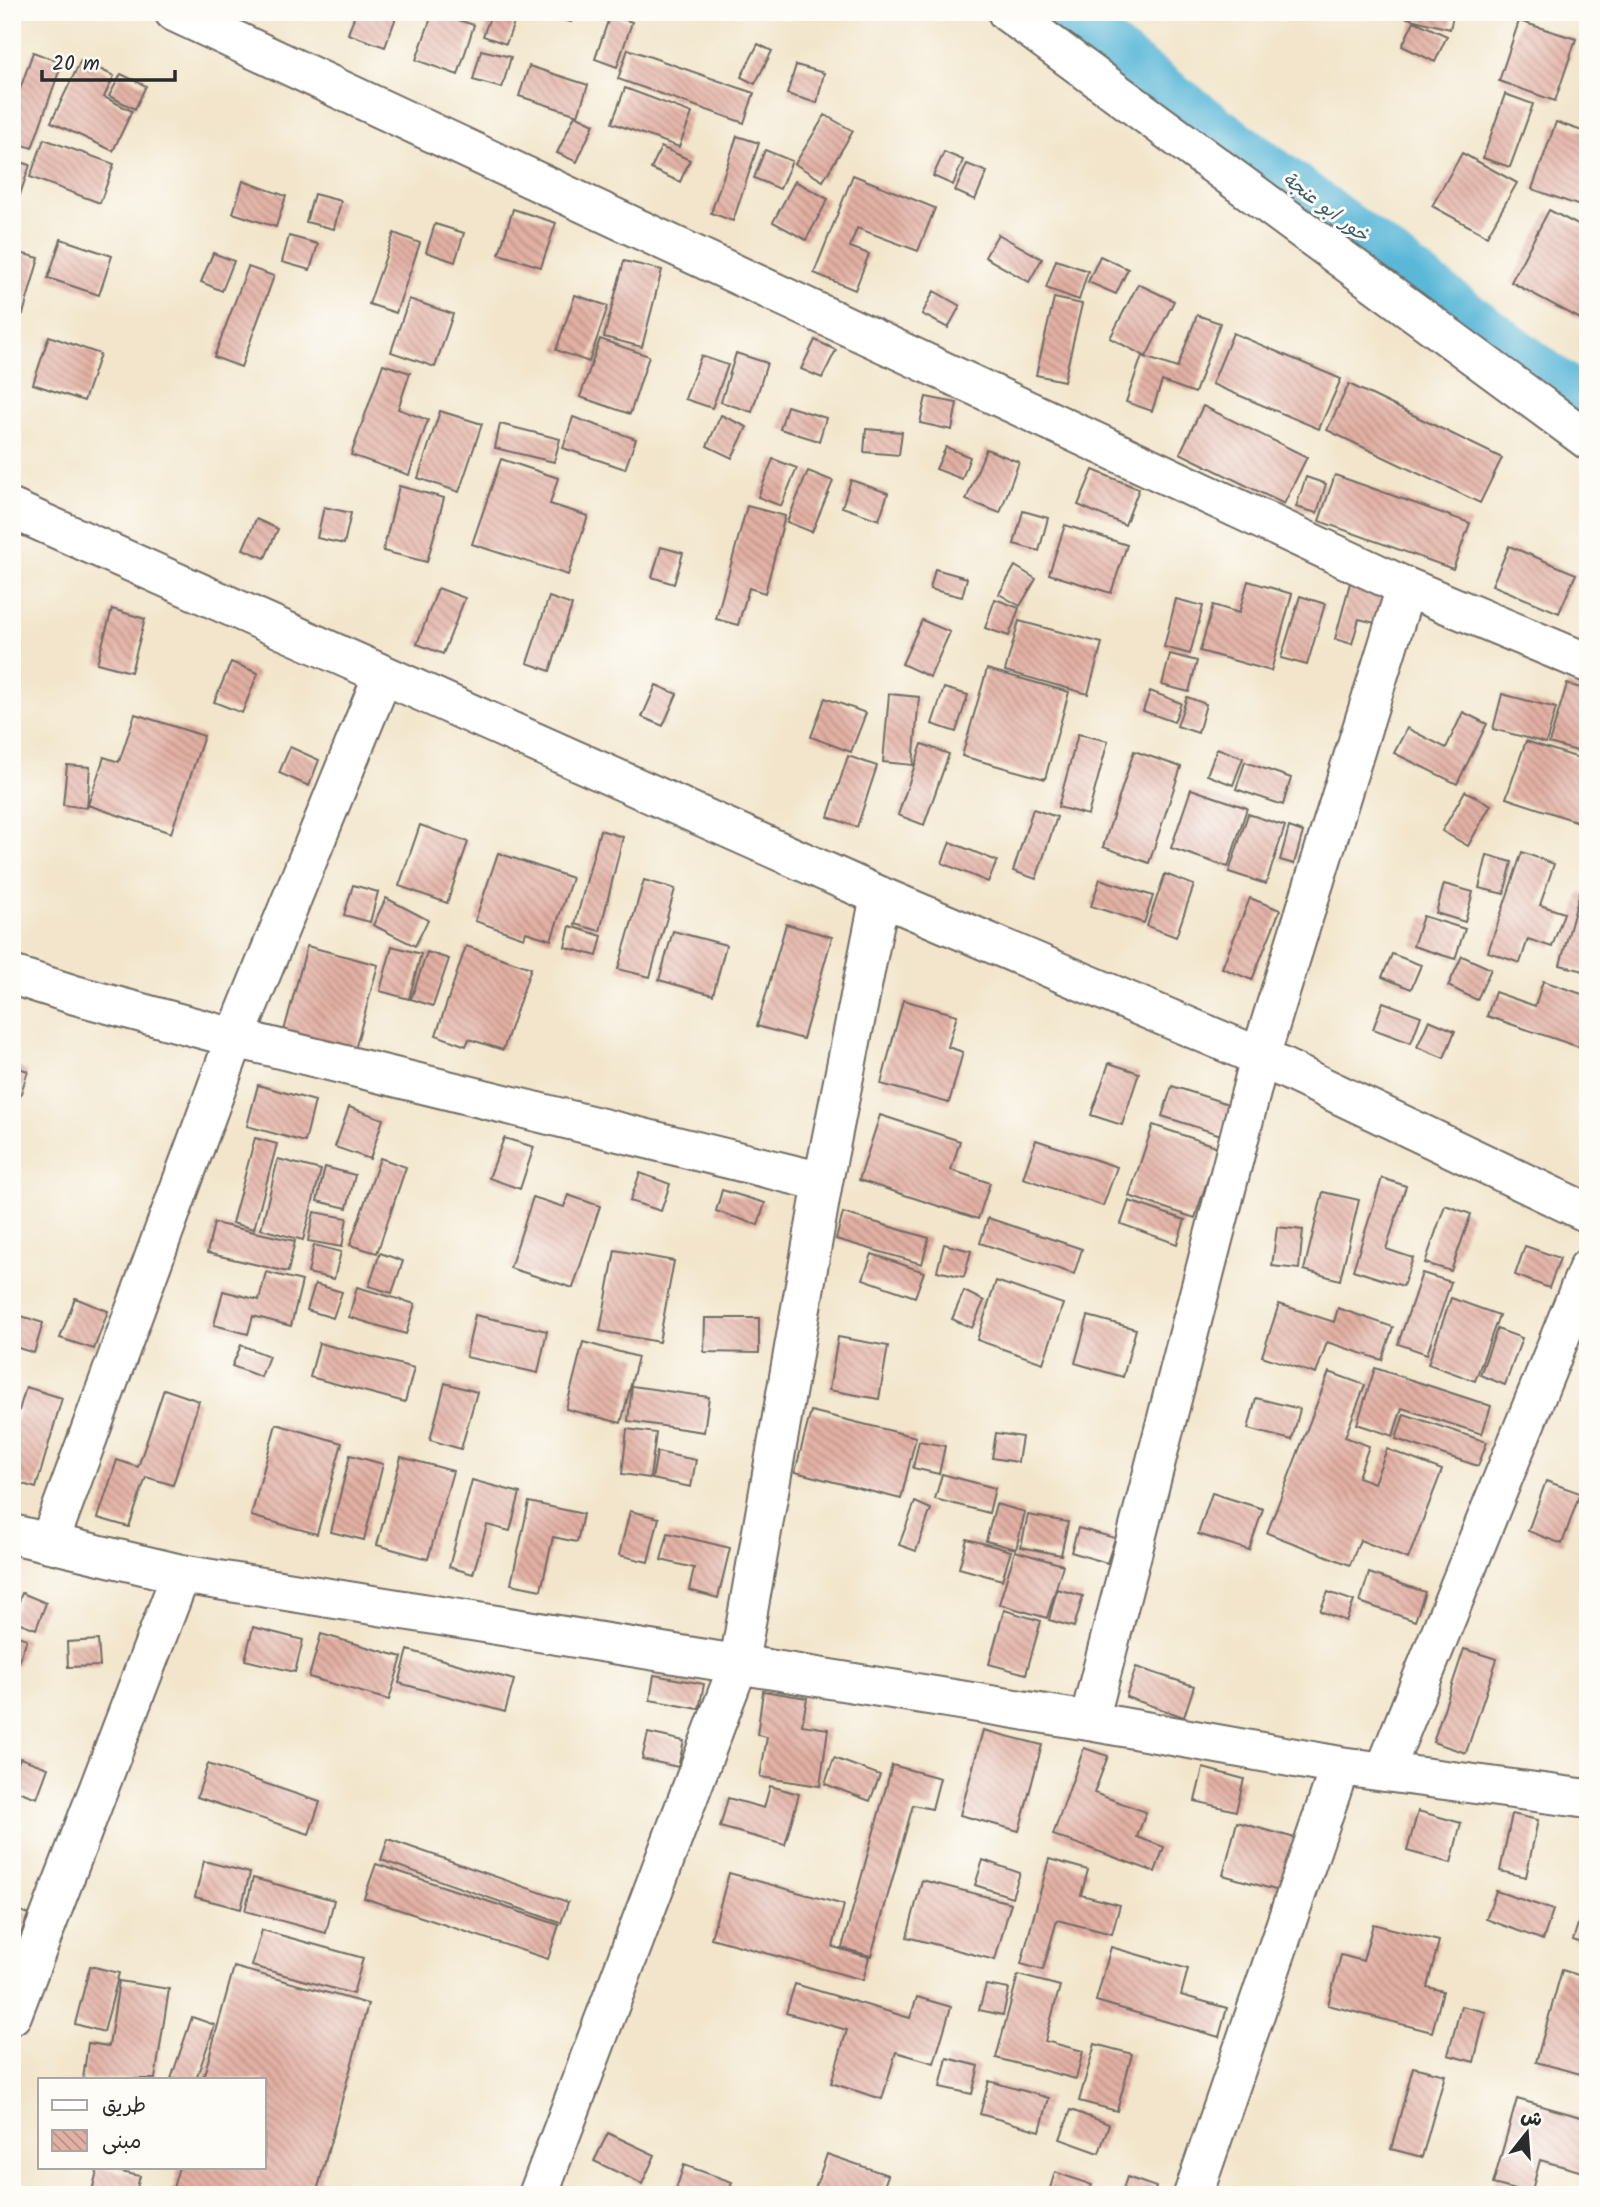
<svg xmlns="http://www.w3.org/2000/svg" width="1600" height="2207" font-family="Kalam,'Playpen Sans Arabic',sans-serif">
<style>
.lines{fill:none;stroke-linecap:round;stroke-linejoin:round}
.canal{stroke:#5ab7d8;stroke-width:46}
.building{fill:url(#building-back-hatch)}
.street-casing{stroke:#716c63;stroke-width:42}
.street{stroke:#fff;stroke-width:38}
.labels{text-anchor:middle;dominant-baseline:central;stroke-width:6;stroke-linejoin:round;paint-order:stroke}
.water-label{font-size:19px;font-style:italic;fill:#3b5c68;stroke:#fdfcf7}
</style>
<defs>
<pattern id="building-back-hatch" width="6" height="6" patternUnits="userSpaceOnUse" patternTransform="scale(1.75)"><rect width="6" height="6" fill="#e3b0a4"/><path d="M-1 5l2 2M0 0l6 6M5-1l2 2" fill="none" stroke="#b88f86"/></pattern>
</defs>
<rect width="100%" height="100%" fill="#fdfcf7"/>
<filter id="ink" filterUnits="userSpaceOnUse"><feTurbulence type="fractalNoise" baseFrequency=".0143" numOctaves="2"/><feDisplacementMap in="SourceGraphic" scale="14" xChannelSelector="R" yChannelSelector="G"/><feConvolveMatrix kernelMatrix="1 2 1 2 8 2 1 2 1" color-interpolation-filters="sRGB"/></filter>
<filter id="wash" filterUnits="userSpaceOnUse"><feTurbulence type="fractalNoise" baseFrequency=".00686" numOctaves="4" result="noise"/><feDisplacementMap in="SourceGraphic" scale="28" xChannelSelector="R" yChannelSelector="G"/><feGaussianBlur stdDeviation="1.57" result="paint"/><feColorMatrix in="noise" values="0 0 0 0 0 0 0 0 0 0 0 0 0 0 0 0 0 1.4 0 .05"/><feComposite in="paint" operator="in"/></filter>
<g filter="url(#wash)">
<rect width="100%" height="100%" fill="#f2e5cb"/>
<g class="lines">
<path class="canal" d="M1061,12l527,392"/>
</g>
<g id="blocks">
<path class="building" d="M356,12h42l-13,35 -37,-13z
M433,12l41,13 -16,50 -42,-15z
M492,12h26l-12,32 -23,-8z
M544,12h29l-2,10 -28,-7z
M1409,12h45l-4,17 -43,-11z
M610,15l22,7 -15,45 -22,-8z
M1414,21l33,15 -12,26 -33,-16z
M1519,21l57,18 -21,62 -56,-20z
M758,44l14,7 -17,33 -14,-7z
M628,49l126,44 -10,30 -126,-44z
M481,50l30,7 -9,31 -29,-8z
M33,52l29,11 -30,85 -20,-7v-29z
M81,60l33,16 -10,21 28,14 -19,40 -62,-29z
M796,65l28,8 -7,30 -30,-9z
M529,66l59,19 -10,30 -59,-19z
M121,74l25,12 -11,23 -26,-13z
M625,88l67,25 -13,34 -67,-24z
M1505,94l28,10 -23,63 -27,-9z
M575,115l19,9 -17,38 -20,-9z
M825,115l28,16 -30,50 -28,-17z
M1556,122l32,11v51l-8,22 -48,-17z
M737,136l22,7 -26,78 -22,-8z
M44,139l70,25 -14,39 -70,-26z
M661,147l29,13 -10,22 -29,-13z
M765,150l27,11 -12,28 -26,-11z
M944,152l19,8 -10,25 -20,-9z
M1462,153l55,30 -30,53 -55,-30z
M12,159l18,6 -17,50h-1z
M967,164l20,8 -12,28 -20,-9z
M853,175l82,33 -17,43 -61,-23 -7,19 19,7 -14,36 -41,-17z
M243,181l43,15 -10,31 -43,-14z
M795,181l33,18 -22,41 -33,-18z
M314,194l27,7 -7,28 -28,-7z
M513,209l43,14 -15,44 -42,-13z
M1549,210l39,20v93l-77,-41z
M435,224l29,9 -9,29 -29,-10z
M394,233l26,10 -24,70 -27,-9z
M998,234l44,25 -13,23 -44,-25z
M289,236l29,8 -8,26 -28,-8z
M61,239l51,17 -13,39 -51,-17z
M12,251l27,7 -16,56 -11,-2z
M213,253l21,8 -12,30 -21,-9z
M1100,256l28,13 -12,25 -28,-12z
M1056,260l32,11 -9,29 -33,-12z
M624,261l38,9 -20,77 -38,-10z
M248,267l26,9 -33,91 -27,-10z
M1138,284l36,17 -28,56 -36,-19z
M934,291l26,15 -12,22 -26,-14z
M575,295l33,11 -19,56 -33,-12z
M1054,298l28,6 -18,77 -28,-6z
M409,299l44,15 -18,53 -44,-15z
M1197,315l23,8 -25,70 -33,-12 -10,30 -26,-9 16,-46 35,12z
M1233,333l108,46 -22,50 -107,-45z
M49,336l51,18 -16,47 -51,-17z
M600,339l49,17 -19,58 -50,-17z
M815,340l21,10 -14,28 -21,-9z
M736,353l31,10 -15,49 -31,-10z
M701,356l27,9 -16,43 -27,-9z
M383,364l27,9 -12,36 30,11 -19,55 -58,-20z
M1349,384l153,74 -22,45 -153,-73z
M926,397l31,6 -5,27 -32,-7z
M787,406l39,12 -7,23 -39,-12z
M1203,406l104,51 -23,47 -104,-51z
M440,411l42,13 -23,68 -41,-14z
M721,415l26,12 -15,31 -25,-12z
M573,417l63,22 -11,30 -62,-21z
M500,424l60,15 -6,23 -59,-14z
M866,429l36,3 -3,23 -35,-3z
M946,447l24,10 -8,22 -26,-10z
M986,449l33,13 -19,51 -34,-13z
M501,459l57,19 -8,26 38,12 -20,59 -96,-31z
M773,459l24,9 -16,38 -23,-9z
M1093,470l46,19 -14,36 -47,-20z
M808,471l25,10 -21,51 -25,-10z
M1335,475l135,48 -17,46 -134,-48z
M1306,477l20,7 -9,29 -21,-6z
M851,480l37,13 -9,27 -37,-13z
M399,486l45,12 -17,64 -44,-11z
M747,506l38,10 -20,77 -16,-5 -11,37 -22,-6z
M324,507l27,6 -7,31 -27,-6z
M1023,511l25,7 -9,33 -25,-7z
M256,519l22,10 -13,29 -22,-9z
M1065,525l62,20 -16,48 -62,-19z
M1509,546l67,28 -17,39 -67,-28z
M661,547l22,6 -9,31 -22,-7z
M1015,566l21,13 -16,27 -21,-12z
M935,569l32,9 -5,19 -32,-8z
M1351,579l46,12 -10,35 -28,-7 -7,25 -17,-5z
M1248,581l44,13 -21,77 -71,-20 13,-46 26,8z
M438,588l27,10 -22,56 -26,-10z
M1300,596l25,8 -18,61 -26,-7z
M549,597l23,8 -22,66 -23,-8z
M995,599l24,9 -10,28 -24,-8z
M1176,599l27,7 -13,48 -26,-7z
M112,609l33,10 -14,53 -34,-9z
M922,620l28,12 -20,45 -28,-13z
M1019,621l83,22 -14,51 -83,-23z
M1170,654l27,7 -8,31 -27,-7z
M231,662l27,11 -16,40 -28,-11z
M987,669l82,23 -24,87 -83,-23z
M1567,684l21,6v37l-4,-1 -7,25 -28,-8z
M656,685l21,9 -14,32 -21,-9z
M944,688l24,7 -12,37 -24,-8z
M1150,691l31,12 -7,19 -31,-11z
M889,694l30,3 -6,68 -30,-3z
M1502,694l54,14 -10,35 -53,-14z
M1187,697l19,7 -8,29 -21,-7z
M825,698l41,15 -15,39 -40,-15z
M1463,712l24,12 -30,60 -63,-31 13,-25 39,20z
M135,714l69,22 -33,97 -83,-28 16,-48 15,5z
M1078,734l30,7 -20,74 -30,-8z
M1526,741l62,20v64l-82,-27z
M922,744l27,10 -25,71 -26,-10z
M290,747l29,13 -10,26 -30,-13z
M1217,748l26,10 -10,27 -26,-10z
M1134,751l47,16 -32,96 -46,-16z
M848,756l29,10 -20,61 -29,-10z
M1245,762l46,16 -8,27 -47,-16z
M67,765l23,2 -3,41 -24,-3z
M1191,789l56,19 -19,59 -57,-19z
M1465,791l26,14 -23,41 -26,-15z
M1033,809l24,8 -21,62 -23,-8z
M1248,814l37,12 -19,58 -37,-12z
M420,825l48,17 -21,61 -48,-17z
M1289,827l14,5 -9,32 -14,-4z
M600,830l23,7 -23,94 -25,-7z
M950,842l47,19 -9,21 -46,-19z
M1522,852l32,12 -14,41 24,8 -12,34 -24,-8 -8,24 -32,-11z
M498,853l74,25 -21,62 -25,-8 -2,6 -49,-17z
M1487,855l25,7 -8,32 -25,-6z
M1165,874l29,11 -18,52 -29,-11z
M1100,879l53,17 -9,27 -53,-17z
M644,880l31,9 -25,88 -32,-8z
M1444,884l29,8 -8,30 -29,-9z
M353,885l25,7 -8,30 -26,-7z
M1580,892l8,2v78l-28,-7z
M386,898l42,22 -13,26 -42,-21z
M1250,898l30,12 -28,70 -30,-12z
M1423,916l42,13 -10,30 -42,-13z
M786,924l46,13 -29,102 -46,-13z
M570,926l32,10 -5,20 -32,-9z
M673,931l53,14 -13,50 -54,-15z
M307,946l71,19 -25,92 -71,-19z
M392,946l29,8 -12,45 -29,-8z
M466,946l65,22 -28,82 -34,-11 -3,7 -30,-11z
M427,952l22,7 -16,47 -22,-7z
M1392,954l29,11 -10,24 -29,-12z
M1462,956l29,13 -14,31 -29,-14z
M1543,981l45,15v54l-101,-34 8,-24 40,14z
M903,1000l54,15 -9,32 15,5 -14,51 -68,-19z
M1383,1002l38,14 -10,27 -38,-14z
M1429,1020l26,11 -11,27 -27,-11z
M1109,1063l30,10 -17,52 -31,-10z
M12,1066l16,5 -15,47h-1z
M258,1085l57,16 -10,41 -58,-16z
M1172,1086l59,19 -10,30 -59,-19z
M349,1107l34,12 -13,40 -35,-12z
M880,1115l80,26 -9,29 39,13 -12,36 -119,-39z
M1153,1125l65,22 -23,71 -66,-22z
M255,1138l22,6 -23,85 -22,-6z
M504,1138l30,9 -14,42 -31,-11z
M1036,1140l81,27 -14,39 -80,-28z
M380,1158l26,9 -29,86 -27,-8z
M278,1159l43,11 -18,70 -42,-11z
M325,1167l30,8 -8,33 -30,-7z
M640,1173l30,11 -9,27 -31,-10z
M1382,1178l24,8 -20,63 27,9 -10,28 -50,-16z
M722,1190l43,13 -7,22 -42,-14z
M1323,1192l36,8 -19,80 -36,-10z
M568,1195l32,11 -27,82 -63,-20 23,-71 31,10z
M1129,1201l56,19 -8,24 -56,-20z
M1445,1205l26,9 -20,57 -26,-8z
M314,1212l33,6 -5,29 -34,-6z
M843,1213l86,25 -7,26 -86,-25z
M988,1218l94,31 -8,25 -94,-31z
M214,1223l81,18 -7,31 -81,-19z
M1277,1227l26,3 -4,39 -27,-3z
M944,1244l27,7 -7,26 -27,-6z
M314,1245l27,7 -7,27 -26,-6z
M1525,1246l35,12 -11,30 -34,-13z
M615,1250l59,11 -15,81 -59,-11z
M380,1253l23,8 -11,32 -23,-7z
M872,1254l52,18 -9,25 -52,-18z
M266,1272l36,9 -11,45 -38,-10 -5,18 -34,-9 9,-34 36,9z
M1422,1273l29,9 -24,72 -29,-10z
M996,1281l67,23 -20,59 -66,-23z
M315,1284l27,8 -9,26 -26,-8z
M357,1287l58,17 -9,30 -57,-17z
M964,1291l20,10 -12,27 -20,-9z
M75,1298l33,13 -14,38 -34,-11z
M1451,1298l48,17 -24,66 -47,-17z
M1279,1304l55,18 4,-14 55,19 -11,33 -55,-18 -11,32 -54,-18z
M12,1313l31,10 -9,30 -22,-7z
M475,1315l72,16 -9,42 -72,-16z
M1088,1316l48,13 -13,48 -48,-14z
M705,1318h54v35l-55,-1z
M1497,1329l25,9 -17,47 -25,-10z
M838,1337l50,9 -9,53 -50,-9z
M583,1342l55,15 -17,66 -55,-14z
M319,1343l95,25 -9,34 -95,-25z
M241,1345l28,11 -8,21 -29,-11z
M1375,1368l116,38 -9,28 -80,-26 -9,28 -36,-12z
M1329,1372l36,13 -20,52 24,9 -11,31 16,6 13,-34 55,21 -34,89 -48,-19 -10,25 -83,-32z
M445,1383l32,9 -16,57 -31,-9z
M632,1386l77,11 -5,35 -76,-11z
M26,1387l36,11 -26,90 -24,-7v-47z
M164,1389l35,12 -26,84 -27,-8 -17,50 -31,-9 19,-58 21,7z
M1256,1398l44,11 -8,31 -44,-11z
M811,1411l105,26 -15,62 -106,-27z
M1404,1414l83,28 -9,24 -82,-27z
M276,1424l66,19 -25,91 -66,-18z
M627,1429l29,4 -6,45 -28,-4z
M996,1433l26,4 -4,25 -26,-4z
M919,1441l26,5 -6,28 -26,-6z
M657,1452l39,8 -5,27 -39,-8z
M350,1455l33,9 -19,76 -33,-8z
M401,1457l52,14 -25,88 -51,-14z
M942,1474l53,14 -6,25 -54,-14z
M472,1480l48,13 -10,38 -23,-6 -14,49 -24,-7z
M1546,1481l34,12 -18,51 -34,-13z
M1212,1493l51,16 -14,41 -51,-16z
M529,1502l54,12 -6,28 -24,-5 -12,53 -30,-6z
M915,1502l16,7 -15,42 -17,-6z
M996,1504l29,8 -9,37 -30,-8z
M630,1511l29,7 -11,44 -29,-7z
M1028,1515l40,7 -7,33 -40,-8z
M1078,1528l37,10 -8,25 -36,-11z
M668,1533l62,15 -12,50 -29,-8 5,-22 -33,-8z
M967,1539l44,12 -9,29 -43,-12z
M1015,1551l48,14 -16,53 -48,-14z
M1369,1573l56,19 -10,29 -55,-19z
M1057,1589l26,7 -9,31 -25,-7z
M1328,1592l26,9 -8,20 -26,-10z
M22,1593l24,10 -10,26 -24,-9z
M1004,1610l37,11 -15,53 -37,-10z
M253,1627l50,13 -8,32 -50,-12z
M12,1634l15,5 -10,27 -5,-2z
M321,1634l81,23 -13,43 -80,-23z
M98,1640l2,26 -32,1 -1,-25z
M1464,1649l33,10 -31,94 -33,-11z
M408,1650l106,30 -9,32 -106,-29z
M1136,1667l58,19 -10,31 -58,-20z
M654,1675l50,9 -5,25 -49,-9z
M763,1691l44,7 -5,27 26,4 -8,57 -60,-9 7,-40 -10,-2z
M983,1730l59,15 -23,86 -59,-16z
M648,1733l36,8 -6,26 -36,-8z
M1084,1748l24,8 -14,37 52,19 -9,25 27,10 -9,25 -102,-37z
M20,1758l28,10 -11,30 -25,-9v-10z
M834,1758l46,17 -10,26 -45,-17z
M208,1764l112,38 -11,32 -112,-37z
M892,1765l48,13 -8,31 -19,-4 -42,151 -29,-8z
M1203,1768l41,11 -8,32 -41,-10z
M770,1786l29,8 -14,51 -65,-18 8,-29 36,10z
M1418,1811l43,12 -10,40 -44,-12z
M1512,1814l26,6 -12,57 -26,-6z
M1237,1822l58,16 -16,53 -56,-16z
M388,1839l180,63 -7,21 -180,-63z
M1049,1859l39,11 -7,25 39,10 -8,29 -55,-14 -14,50 -22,-6z
M983,1860l37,13 -8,24 -37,-12z
M204,1861l46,12 -9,36 -46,-12z
M376,1864l183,61 -11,34 -184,-61z
M729,1873l115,32 -11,42 36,10 -6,23 -152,-42z
M253,1878l81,22 -8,33 -81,-22z
M922,1880l89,23 -16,57 -88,-23z
M1496,1891l57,19 -10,30 -57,-21z
M1587,1895h1v50l-15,-5z
M12,1908l16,6 -7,20 -9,-3z
M1373,1924l66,17 -12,46 16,4 -11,41 -104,-27 13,-50 22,6z
M262,1930l101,28 -10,36 -101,-28z
M1111,1947l77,22 -7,26 46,13 -8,29 -123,-36z
M90,1966l29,7 -15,59 -29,-8z
M234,1967l134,37 -52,191h-145l8,-28h85v-88h-61z
M1562,1970l26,8v98l-52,-14z
M1018,1975l42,11 -15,55 38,10 -7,28 -80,-21z
M119,1981l50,8 -14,90h-72l5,-36 21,3z
M795,1984l115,34 7,-21 34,10 -17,56 -38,-11 -14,47 -51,-16 16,-53 -61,-17z
M986,1985l23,4 -6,26 -24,-5z
M1461,2006l25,6 -12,50 -26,-7z
M192,2017l23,8 -19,54h-25z
M1095,2044l37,10 -15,57 -38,-10z
M947,2058l32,8 -7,28 -32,-7z
M1413,2067l32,8 -23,82 -31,-8z
M989,2081l60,17 -9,33 -60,-17z
M1517,2099l71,20v38l-5,15 -43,-12 -9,34 -38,-10z
M1071,2110l38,14 -10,29 -39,-14z
M608,2133l47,22 -13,29 -48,-23z
M827,2154l61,21 -7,20h-32l-6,-3 -1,3h-29z
M684,2165l48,17 -4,13h-54z
M98,2167l42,9 -5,19h-44z
M1055,2172l37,13 -4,10h-40z
M1127,2177l29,10 -3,8h-32z"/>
</g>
</g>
<g filter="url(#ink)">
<use href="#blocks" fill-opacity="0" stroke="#716c63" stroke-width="2"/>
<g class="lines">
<g class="street-casing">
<path id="street" d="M174,12l1232,575 182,76
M1007,12l581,428
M12,509l868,387 380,161 328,156
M12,975l63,20 160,43 588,144
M12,1534l169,40 908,147 251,45 248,33
M49,1543l186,-505 148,-363
M1089,1721l171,-664 146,-470
M1385,1770l203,-502
M12,2015l169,-441
M538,2195l201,-532 84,-481 57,-286
M1193,2195l147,-429"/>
</g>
<use href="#street" class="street"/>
</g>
</g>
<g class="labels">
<g class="water-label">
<text transform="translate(1325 208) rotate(37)">خور ابو عنجة</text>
</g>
</g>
<rect width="1600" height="2207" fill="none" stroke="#fdfcf7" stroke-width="42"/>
<rect x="38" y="2078" width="228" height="91" fill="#fdfcf7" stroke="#a9a8a5" stroke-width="2"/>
<rect x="52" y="2100" width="35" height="10" fill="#ffffff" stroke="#a9a8a5" stroke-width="2"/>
<text x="102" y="2112" font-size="21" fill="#2b2b2b">طريق</text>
<rect x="52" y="2130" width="35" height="21" fill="url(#building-back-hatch)" stroke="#a9a8a5" stroke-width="2"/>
<text x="102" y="2148" font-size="21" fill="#2b2b2b">مبنى</text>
<g transform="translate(1527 2133) rotate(17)" stroke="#fdfcf7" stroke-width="5" paint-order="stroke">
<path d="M0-5L12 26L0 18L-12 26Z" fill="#2b2b2b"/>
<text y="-10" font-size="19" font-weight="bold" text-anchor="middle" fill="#2b2b2b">ش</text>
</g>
<path d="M42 70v10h133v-10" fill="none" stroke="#2b2b2b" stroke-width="3.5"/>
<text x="52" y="70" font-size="21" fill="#2b2b2b" stroke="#fdfcf7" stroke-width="5" paint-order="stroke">20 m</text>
</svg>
